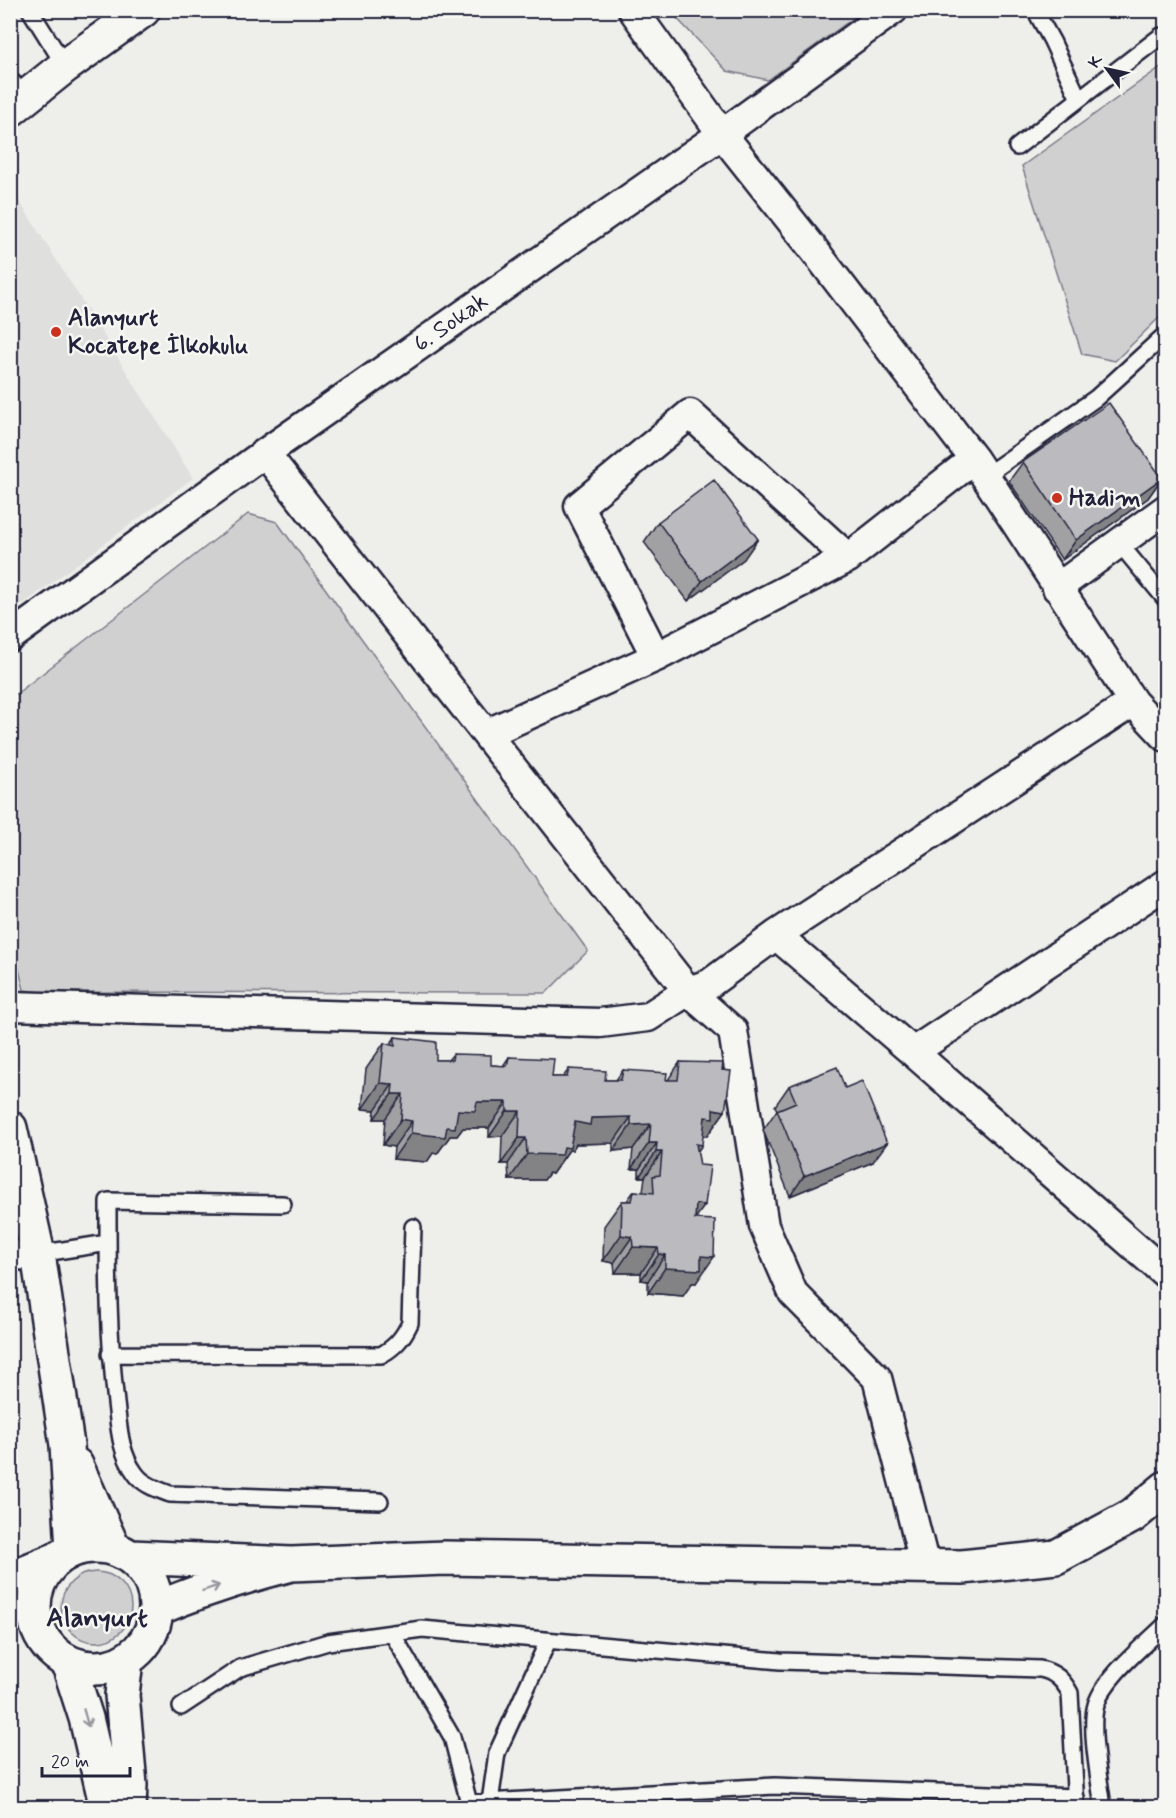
<svg xmlns="http://www.w3.org/2000/svg" width="1176" height="1818" font-family="Mynerve,sans-serif">
<style>
.built{fill:#dfdfde}
.green{fill:#d0d0d1;stroke:#797986;stroke-width:1.5}
.lines{fill:none;stroke-linecap:round;stroke-linejoin:round}
.lane-casing{stroke:#22223b;stroke-width:20}
.street-casing{stroke:#22223b;stroke-width:33}
.secondary-casing{stroke:#22223b;stroke-width:38}
.lane{stroke:#f6f6f2;stroke-width:15}
.street{stroke:#f6f6f2;stroke-width:28}
.secondary{stroke:#f6f6f2;stroke-width:33}
.wall{fill:#a1a1a4;stroke:#22223b;stroke-width:1.5}
.shaded-wall{fill:#838386;stroke:#22223b;stroke-width:1.5}
.building{fill:#bbbbbf;stroke:#22223b;stroke-width:1.5}
.oneway{stroke:#9797a0}
.poi-dot{fill:#c8321e;stroke:#f6f6f2;stroke-width:2}
.labels{text-anchor:middle;dominant-baseline:central;stroke-width:5;stroke-linejoin:round;paint-order:stroke}
.poi-label{font-size:24px;font-weight:bold;fill:#22223b;stroke:#f6f6f2;text-anchor:start}
.street-label{font-size:24px;fill:#22223b;stroke:#f6f6f2}
.quarter-label{font-size:27px;font-weight:bold;fill:#22223b;stroke:#f6f6f2}
</style>
<rect width="100%" height="100%" fill="#eeeeeb"/>
<filter id="ink" filterUnits="userSpaceOnUse"><feTurbulence type="fractalNoise" baseFrequency=".0167" numOctaves="2"/><feDisplacementMap in="SourceGraphic" scale="12" xChannelSelector="R" yChannelSelector="G"/><feConvolveMatrix kernelMatrix="1 2 1 2 8 2 1 2 1" color-interpolation-filters="sRGB"/></filter>
<g filter="url(#ink)">
<path class="built" d="M10,186l183,292 -182,135h-1z"/>
<path class="green" d="M670,11h193l-95,69 -41,-9z
M1165,64v248l-50,49 -33,-7 -60,-188z
M248,514l29,8 311,429 -42,42 -505,-1 -17,-2 -14,-57 1,-235z
M61 1607a35 35 0 1 1 70 0a35 35 0 1 1-70 0Z"/>
<g class="lines">
<g class="lane-casing">
<path id="lane" d="M30,10l35,56
M1035,10l17,31 27,58
M10,79l16,19
M1017,147l144,-111
M985,476l111,-78 70,-64
M1119,543l47,57
M283,1204l-175,-3c0,67 0,135 8,202 3,24 4,50 19,70 8,12 22,16 35,21l210,7
M38,1254l70,-11
M110,1354l271,1c14,-8 22,-17 29,-32l3,-96
M392,1633l60,104 17,66
M181,1707l59,-39 88,-26 94,-13 358,32 260,8c15,3 23,11 30,24l6,115
M490,1802l7,-49 51,-112
M459,1808l10,-5 306,-17 301,11
M1103,1808c-3,-26 -14,-80 -7,-103 8,-28 49,-60 70,-81"/>
</g>
<g class="street-casing">
<path id="street" d="M633,10l89,124 89,112 163,213 159,243 33,35
M265,453l423,538 45,40 31,195 29,67 84,85 48,188
M1057,588l109,-79
M10,637l255,-184 457,-319 171,-124
M656,657l-77,-151 111,-92 158,144
M486,734l170,-77 192,-99 126,-99
M776,935l137,117 253,222
M10,1006l590,17 48,-6 40,-26 21,-7 67,-49 357,-233
M913,1052l253,-168
M10,1256l28,-2"/>
</g>
<g class="secondary-casing">
<path id="secondary" d="M10,110l55,-44 78,-56
M10,1128l28,126 29,191 6,105
M76,1465l37,83
M34 1607a61 61 0 1 1 122 0a61 61 0 1 1-122 0Z
M131,1557l160,7c-46,12 -91,26 -135,45
M291,1564l154,-6 517,9 94,-10 76,-41 34,-28
M10,1578l45,-18
M126,1660l-4,35 8,90 -1,23
M68,1662l18,56 21,90"/>
</g>
<use href="#lane" class="lane"/>
<use href="#street" class="street"/>
<use href="#secondary" class="secondary"/>
</g>
<path class="wall" d="M1023,462l139,16 -14,20 -86,62 -53,-79z
M658,522l86,37 -56,42 -44,-59z
M395,1037l41,23h12l5,-6 38,11 12,1 6,-9 43,20h11l6,-8 36,11h11l7,-10 45,10 12,-18 42,8 3,41 -18,25h-4l-6,16 -2,67 1,64h-4l-9,13 -35,-3v-12l-7,-1v-7h-26l-1,-10 -11,-2 1,-35 18,-25h5l7,-10 9,1v-1l2,-14h-6v-8h-8l2,-20 -20,2v-8l-37,1 -4,6h-3l-17,24 -3,-1 -5,7h-35l-1,-16h-7l1,-28 -13,1v-9h-26l-6,8h-7l-13,18 -4,-1 -6,9 -34,-3 1,-12 -11,-2 2,-26h-11l1,-9 -13,-1 4,-40 18,-26 6,2z
M789,1086l84,76 -83,34 -27,-66 14,-20 -2,-4z"/>
<path class="shaded-wall" d="M1162,478l-14,20 -86,62 14,-20z
M758,539l-14,20 -56,42 14,-20z
M380,1083l13,1 -18,26 -13,-1z
M392,1094h11l-18,25h-11z
M477,1102h30l-18,26h-26l-6,8h-7l-13,18 -4,-1 -6,9 -34,-3 18,-26 47,-23z
M713,1109l12,2 -18,25 -7,-1 5,-18z
M507,1111h13l-18,25 -13,1z
M631,1117l-18,26 -37,1 -4,6h-3l-17,24 -3,-1 -5,7h-35l18,-26 48,-32 16,-4z
M401,1119l11,2 -18,26 -11,-2z
M651,1124l-18,25 -20,2 18,-26z
M519,1138h7l-18,26h-7z
M649,1143h8l-18,26h-8z
M887,1143l-14,19 -83,34 14,-20z
M696,1144l6,1 -17,25z
M656,1152h6l-17,25h-6z
M696,1204l9,1 -18,25z
M621,1235l11,2 -18,26 -11,-2z
M633,1247l25,1 -17,25h-26z
M659,1254l6,1 -17,26 -7,-1z
M701,1256l13,1 -18,26h-4l-9,13 -35,-3 17,-25z"/>
<path class="building" d="M1109,403l53,75 -86,62 -53,-78z
M714,480l44,59 -56,42 -44,-59z
M395,1037l41,5v18h16l1,-6 38,1v10l16,1 2,-9 45,2 -2,18h15l2,-8 37,2 -1,9h16l2,-10 44,3 -1,7h12l2,-18 43,1 -1,7 9,1 -6,40 -12,-2v9l-8,-1 -3,28 -6,-1 4,21 10,1 -5,39 -9,-1 -1,15 20,1 -1,37 -13,-1v14l-36,-2v-13l-6,-1 -1,-6 -25,-1 -1,-10 -11,-2 1,-34h10l2,-10 20,2 -1,-17 7,-1 2,-23h-6l1,-9h-8l2,-19 -20,1v-8l-40,1 -1,7 -15,-3 -5,26 -6,-1 -2,8 -35,-1 -1,-16h-7l1,-27h-13v-9h-30l-2,9 -17,-1 -3,18 -8,-1 -2,10 -34,-4 1,-12 -11,-2 2,-25h-11l1,-10 -13,-1 4,-40 11,3z
M837,1067l8,21 17,-7 25,62 -83,33 -27,-66 19,-8 -7,-16z
M10,1412h1v81h-1z"/>
<defs><path id="oneway-shaft" d="M-6 0H5M1.5-3L5.5 0L1.5 3" fill="none" stroke-width="1.6" stroke-linecap="round" stroke-linejoin="round" transform="scale(1.5)"/></defs>
<g class="oneway">
<use href="#oneway-shaft" transform="translate(211 1588) rotate(-19)"/>
<use href="#oneway-shaft" transform="translate(86 1718) rotate(74)"/>
</g>
</g>
<g class="poi-dot">
<circle cx="56" cy="332" r="6"/>
<circle cx="1057" cy="498" r="6"/>
</g>
<g class="labels">
<g class="poi-label">
<text x="68" y="318">Alanyurt<tspan x="68" dy="28">Kocatepe İlkokulu</tspan></text>
<text x="1069" y="498">Hadim</text>
</g>
<g class="street-label">
<text transform="translate(451 323) rotate(-35)">6. Sokak</text>
</g>
<g class="quarter-label">
<text x="97" y="1618">Alanyurt</text>
</g>
</g>
<rect width="1176" height="1818" fill="none" stroke="#f6f6f2" stroke-width="36"/>
<rect x="18" y="18" width="1140" height="1782" fill="none" stroke="#22223b" stroke-width="2" filter="url(#ink)"/>
<g transform="translate(1107 69) rotate(303)" stroke="#f6f6f2" stroke-width="4.5" paint-order="stroke">
<path d="M0-4.5L10 22L0 15L-10 22Z" fill="#22223b"/>
<text y="-9" font-size="16" font-weight="bold" text-anchor="middle" fill="#22223b">K</text>
</g>
<path d="M42 1767v9h88v-9" fill="none" stroke="#22223b" stroke-width="3"/>
<text x="51" y="1767" font-size="18" fill="#22223b" stroke="#f6f6f2" stroke-width="4.5" paint-order="stroke">20 m</text>
</svg>
